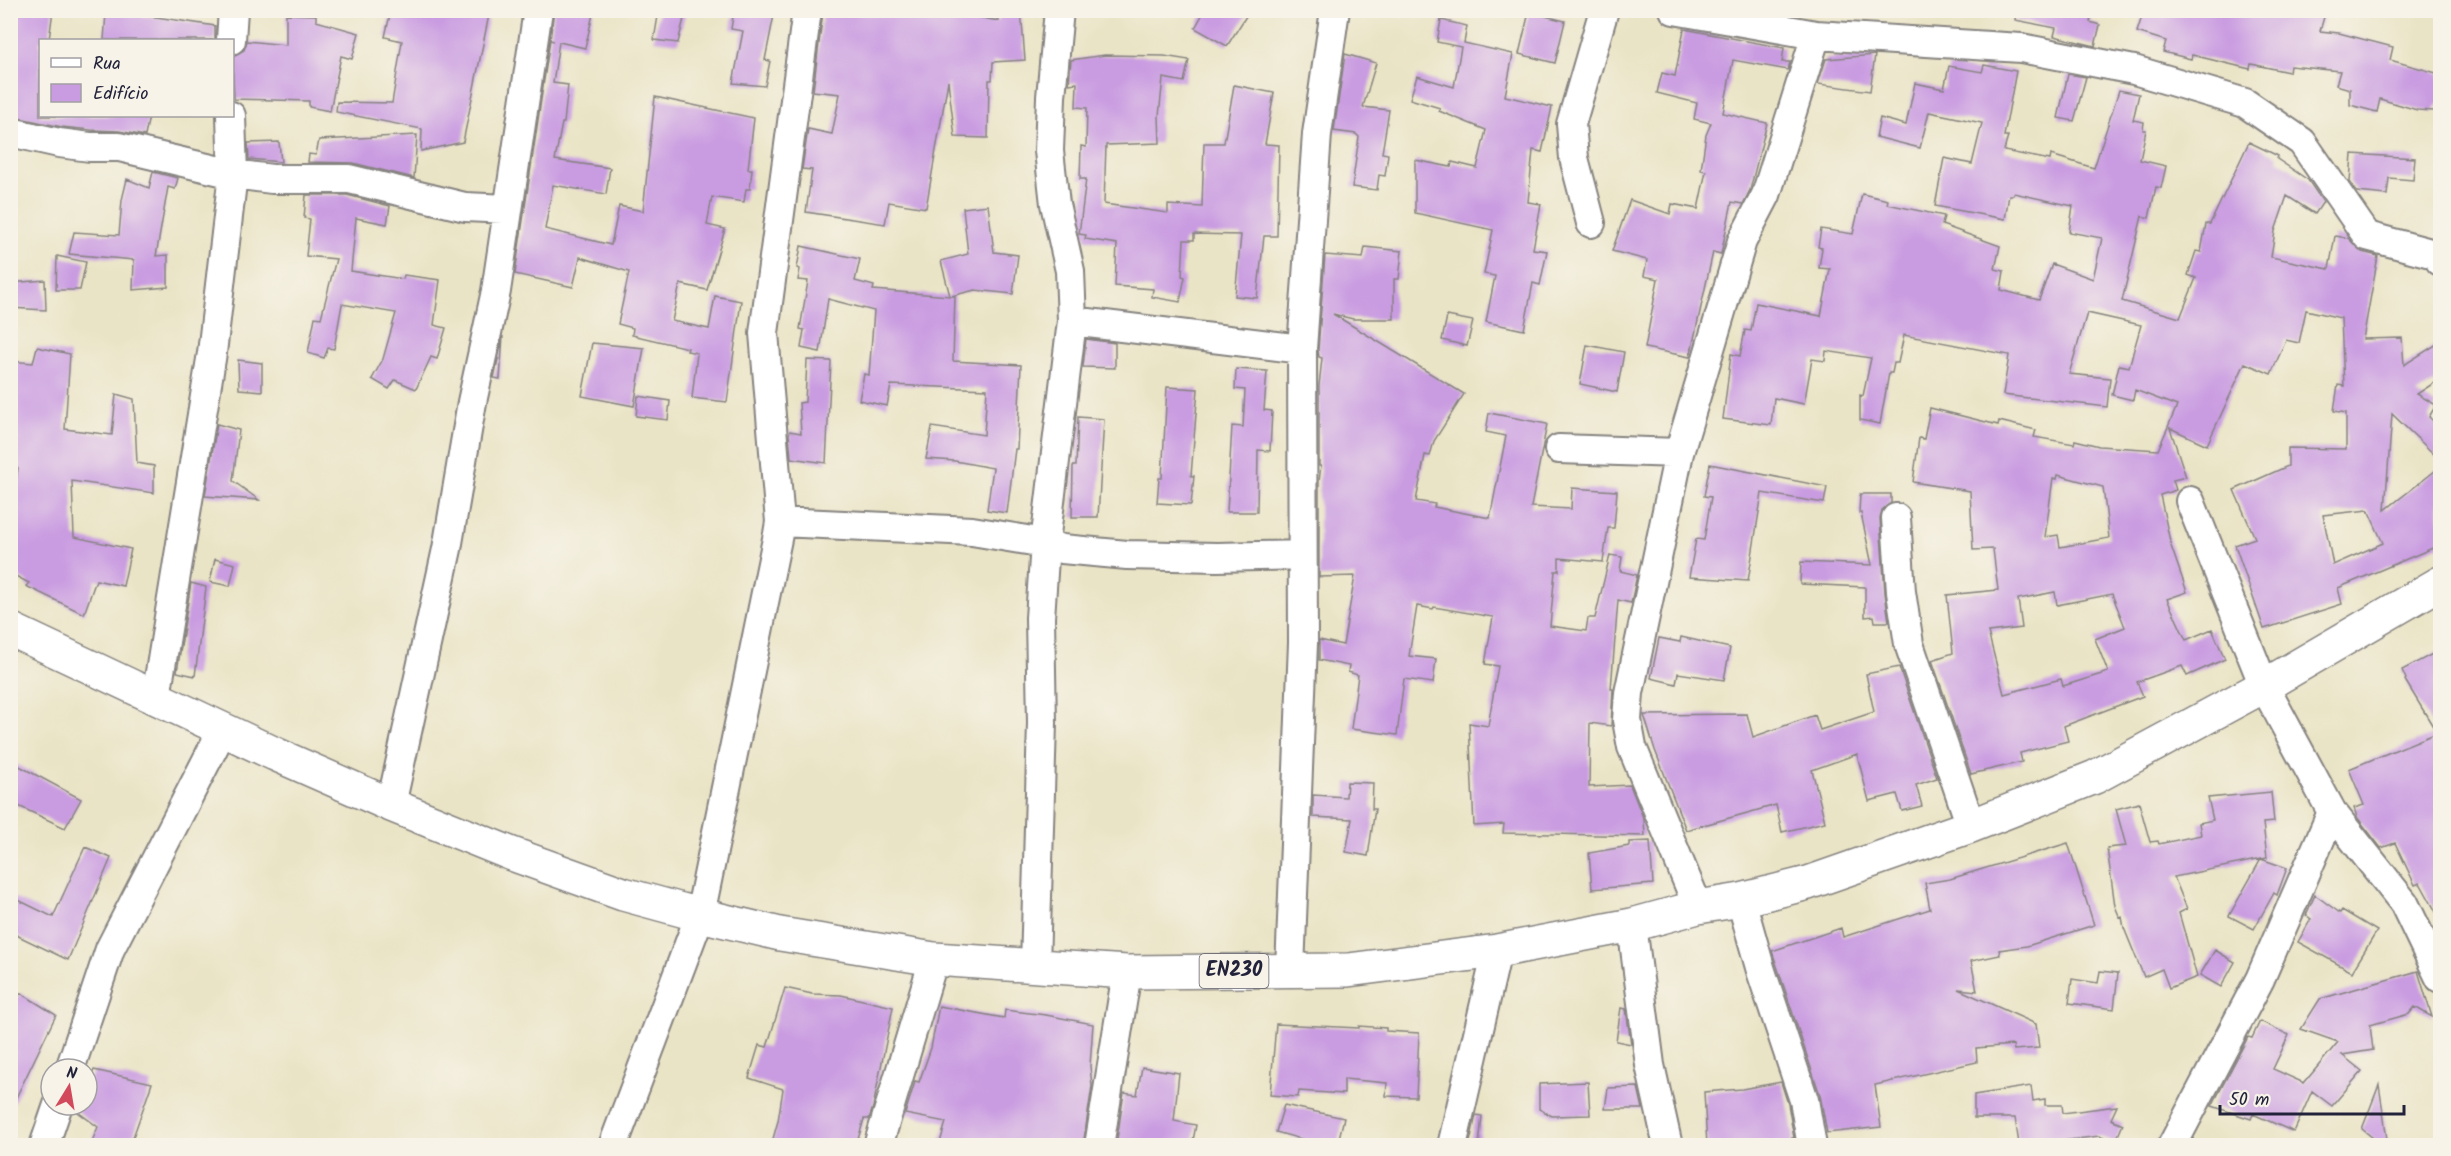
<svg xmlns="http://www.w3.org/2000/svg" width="2451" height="1156" font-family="Kalam,sans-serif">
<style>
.building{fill:#c99be1;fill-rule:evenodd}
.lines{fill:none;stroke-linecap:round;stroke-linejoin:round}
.street-casing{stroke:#868380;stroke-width:32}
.primary-casing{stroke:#868380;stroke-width:36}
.street{stroke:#fff;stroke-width:28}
.primary{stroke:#fff;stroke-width:33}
.labels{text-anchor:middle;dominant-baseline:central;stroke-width:4.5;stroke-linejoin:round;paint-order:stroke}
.shield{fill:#f7f3e8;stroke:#62616f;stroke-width:1.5}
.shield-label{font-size:20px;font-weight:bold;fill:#22223b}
</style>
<rect width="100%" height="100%" fill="#f7f3e8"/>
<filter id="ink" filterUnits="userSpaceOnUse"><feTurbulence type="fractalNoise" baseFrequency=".0167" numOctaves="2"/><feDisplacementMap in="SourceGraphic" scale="12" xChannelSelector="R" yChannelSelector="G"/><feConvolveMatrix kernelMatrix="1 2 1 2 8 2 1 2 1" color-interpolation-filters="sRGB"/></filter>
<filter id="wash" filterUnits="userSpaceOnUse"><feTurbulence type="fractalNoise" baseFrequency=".008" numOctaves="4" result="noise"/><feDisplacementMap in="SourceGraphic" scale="24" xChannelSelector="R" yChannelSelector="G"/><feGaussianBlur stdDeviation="1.35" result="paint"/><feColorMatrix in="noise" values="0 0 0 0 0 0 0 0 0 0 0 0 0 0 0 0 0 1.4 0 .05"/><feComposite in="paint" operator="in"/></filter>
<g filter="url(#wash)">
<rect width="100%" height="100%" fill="#eae4c6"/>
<g id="blocks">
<path class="building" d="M18,10h35l-4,30h-9v76h109l-4,20 -26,-5 -28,-1 -29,-3 -52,-11v-63z
M391,10h99l-27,132 -42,9 1,-22 -86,-17 1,-10 55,1 10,-62 -17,-4z
M554,10h40l-9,38 -26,-6 -6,41 15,2 -4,38h-2l-7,37 55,8 -4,26 -53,-9 -8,44 66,16 8,-39 24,5 12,-114 99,21 -6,51h4l-2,20h-4l-2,13 -32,-5 -5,28 18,4 -18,61 -27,-6 -8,37 37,8 6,-33 26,5 -14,101 -35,-4 5,-45 -10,-2 1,-3 -56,-13 1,-7 -15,-4 11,-52 -49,-15 -7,30 -58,-13 35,-234 4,1 -4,-1z
M659,10h27l-8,33 -24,-3z
M734,10h19l21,5 -9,45 5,1 -5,25 -32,-3 10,-52 -12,-2z
M940,10l59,11v-11h22l4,50 -32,2 -1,18h-3l-1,58 -33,-1 -7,-56 -22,127 -37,-6 -4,22 -79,-12 6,-42 -10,-1 6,-40 24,5 8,-40 -27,-3 10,-79 115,6z
M1205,10h45l-23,36 -32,-18z
M2016,10h77l-3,12 10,3 -5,21 -41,-10 2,-8 -41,-8z
M2144,10h182l-6,21 19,2 54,14 -3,13 50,14v27l-6,10 -17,-1 -37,-11 -3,13 -27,-7v-16l-14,-4 4,-14 -50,-5 -1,6 -38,-8 -1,5 -58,-14 -1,4 -28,-7 3,-11 -29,-9z
M1529,12l36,9 -10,42 -36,-9z
M106,13l50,4 59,9v14h-111z
M286,14l30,1v6l43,12 -7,26 -11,-3 -11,55 -21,-4v-6l-75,-2 -2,-43 12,-6 3,-9 39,4z
M1441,20l26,6 -3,17 49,11 -8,42 47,11 -10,45 -9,-2 -5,52 13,2 -8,45 14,2 -7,34 -7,-2 -9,47 -38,-8 9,-46 -11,-2 9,-44 -78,-17v-53l36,7 1,-5 25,6 9,-38 -47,-19 1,-3 -30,-9 7,-23 37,11 7,-40 -24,-5z
M1684,29l100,19 -2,14h8l-2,8 -55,-10 -10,53 44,10 -17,67 -7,14 -11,-2 -11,52 -8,-2 -23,105 -45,-9 13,-69 -14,-3 3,-16 -35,-9 18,-51 40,14 2,-10 26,5 8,-38 -5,-1 5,-35 5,-12 -17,-4 3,-16 -40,-10 5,-20 13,3z
M1345,54l31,9 -13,44 26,3 -7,43 6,1 -3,22 -6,-1 -2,15 -25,-3 7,-50 -3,-3 -22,-3z
M1105,55l59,1 25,4 -5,22 -21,-4 -4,38 1,27 -54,2 -2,59 64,9v-8l34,2 2,-64h20l10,-58 40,8 -9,51 14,1 -2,91h-13l-7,62 -22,-2 6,-61 -47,-1v6h-10l-2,36 3,1 -5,25 -28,-5 1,-8 -38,-3 2,-42 -32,-5 1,-4 -7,-1 7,-55h-6l1,-33 5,1 1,-39 -11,-1 1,-24 -8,1 2,-24z
M1875,55l-5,36 -52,-7 8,-25z
M1984,65l32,6 -12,65h4l-4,15 46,9 1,-5 43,13 25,-78 20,4 -6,26 11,2 -1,8h3l-6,30 26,6 -5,22 -5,-1 -7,31 -7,-2 -20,85 58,17 16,-40 -8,-3 8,-24 5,1 5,-28h4l39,-82 29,14 -1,3 31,21 15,22 -8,12 -28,-18 -12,35 -4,26 58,12 6,-33 13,2 14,14 16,4 -15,83 39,-1 2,27 36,-23v37l-23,15 19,11 -7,12 11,11v32l-48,-46 -7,96 55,-43v78l-102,43 4,16 -78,25 -29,-84 20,-7 -21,-48 54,-24v-18l58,1v-36l-12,-2 4,-26 6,1 -3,-68 -35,-8 -7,33 -13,-3 -15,34 -26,-11 -38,82 -37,-17 16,49 -13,3 3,10 -16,5 11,51 16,46 -20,7 19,41 26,-11 13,30 -38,17 -5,-10 -45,16 6,14 -79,30 4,15 -48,12 2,9 -51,12 -39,-114 21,-7 -6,-58 51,-5 -5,-41 -20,1 -3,-59 -57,-9 6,-44 5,1 6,-31 68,17 1,-4 37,9 -2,7 40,7 1,-4 24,6 59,4 19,-44 -42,-16 -2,10 -21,-5 7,-30 10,2 12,-42 -54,-12 -18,61 41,4 -3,29 -104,-12 6,-40 -105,-20 -6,28h-4l-2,10h-3l-9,51 -20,-4v-25l3,1 8,-38 -45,-7 -1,10 -13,-2 -8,45 -30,-6 -3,27 -48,-6 8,-65 9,2 5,-26 6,1 5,-28 65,13 9,-47 -11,-1 3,-20 -4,-1 3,-18 32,5 9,-40 26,6 -1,4 57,12 -2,9 58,21 -5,23 9,2 -3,19 38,10 13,-36 41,15 9,-41 -33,-6 4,-26 -59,-13 -1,2h-4l-4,24 -70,-13 9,-48 28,6 10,-41 -53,-11 -9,36 -44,-11 4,-19 26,7 9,-42 29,6 5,-23 33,6zM2058,475l45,12 6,51 -49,9 -2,-12 -13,2 8,-59 4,1zM2368,510l15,33 -50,22 -10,-50zM2055,592l2,13 55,-11 13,33 -30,12 13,33 -45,14 -2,-7 -57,15 -16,-62 34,-4 -4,-29z
M2068,74l18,3 -12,44 -16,-3z
M417,135l-3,43 -61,-15 -45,-1 1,-8 7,1 3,-15z
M279,142l2,20 -32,-3 -1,-16z
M2352,154l63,4 -2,22 -24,-2 -2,17 -30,-3 -7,-10z
M153,172l25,6 -3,11 -7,-2 -12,69 12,-1v32l-35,3 1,-30 -65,-6 5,-22 45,3 3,-35 5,-21 22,9z
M306,195h41l43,11 -3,18 -31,-6 -5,53 52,8 1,-4 36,5 -6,45 12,3 -9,31 -6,-2 -15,32 -21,-9 -6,9 -17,-10 11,-20 13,-46 -54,-9 -8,45 -6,-1 -4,10 -16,-5 7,-36 6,1 15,-59 -30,-3 4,-37 -6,-1z
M988,205l6,47 24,3 -5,39 -38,-4 -24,6h4l-2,65 68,4 -4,84h-2l-8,64 -20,-3 6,-42 -38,-7 -29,-2 6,-32 52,8 3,-46 -96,-4 -4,21 -28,-6 5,-26 5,1 5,-64 -46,-12 -8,53 -19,-4 3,-18 -4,-1 8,-48 -10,-1 2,-11 -3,-1 4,-22 59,13 -5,22 19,5 -1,4 77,6 -9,-35 27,-7 -5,-46z
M1365,247l37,4 -3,28h-5v40h-41l-20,-5 131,80 -30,47 -4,15 -5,-1 -9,46 19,3 -1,3 56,11 16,-82 -20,-4 3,-19 58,11 -16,83 40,2 1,-21 45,3 -3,37h-6l-5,34 -44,-4v13h-4l-5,55 36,5 2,-13h7l15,-63 12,2 -2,14 17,4 -6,28 -13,-3 -7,89h2l-2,37 -21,-3 -1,64 41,-2 14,35 1,16 -142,-3 1,-9 -30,2 -5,-103 19,3 10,-60 -13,-2 8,-47 -59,-10 -1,2 -16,-3 -8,50 27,3 -3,24 -29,-4 -7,56 -46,-6 7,-54 -10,-3 1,-6 -30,-6v-20l24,5 12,-69 -36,1v-96l2,-15h-2v-80l3,-28 -3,-1 -1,-7 7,-95 38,3z
M57,256l29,6 -6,28h-24z
M45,280l1,30 -36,-2v-25z
M1447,316l26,5 -6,25 -25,-6z
M503,336l-3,43 -6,-1z
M1086,339l29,4v25l-32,-1z
M592,343l52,5 -10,58 -52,-10z
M1587,345l37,7 -7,40 -37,-8z
M37,347l33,7 -5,75 47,6 4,-41 18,5 3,64 17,3v27l-82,-12 2,56 57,12 -8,37 -27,-6 -12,34 -58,-28 3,-3 -19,-10v-52l8,-53h-8v-107l23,2z
M238,360l24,3v28l-23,-2z
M807,360l24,1 -5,102 -35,-5 -2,-24 1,-3 11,2 -2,-30 6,-1z
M1236,369l31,2 -3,39 8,1 -2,40 -12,-1 -1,62h-30l5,-86 11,1 2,-37 -10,-1z
M1167,387l31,2 -7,87h3l-3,29 -34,-2 2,-25h3z
M638,396l32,5 -2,19 -32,-4z
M1078,417l26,2 -6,98h-26l1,-51h3z
M217,424l22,6 -6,51 26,19 -54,-4z
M1710,464l117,23 -3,16 -62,-10 -14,88 -59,-4 7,-38 8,1 7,-43 -7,-1z
M1860,494h31v9l-9,7 -2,9 5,74 4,29h-14l-1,-6 -9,1v-30l-65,-3 1,-22 71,3 -11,-52h-2z
M215,559l20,5 -5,22 -20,-4z
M191,583l15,4 -11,89 -18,-4z
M1681,637l49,11 -6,32 -46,-7 -2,11 -25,-6 8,-40 21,4z
M2440,650v269l-20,-36 -5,2 -20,-42 -14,5 -24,-31 -3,-9 10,-3 -15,-36 88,-36 -32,-53 1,-1 -4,-9z
M1899,667l38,111 -21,7 6,21 -20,5 -5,-17 -28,7 -12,-47 -45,16 13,52 -43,10 -6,-27 -90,25 -31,-80 -11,-35 103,-1 6,23 62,-22 5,15 54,-18 -8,-38z
M10,761l71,38 -16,29 -55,-26z
M1347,782l26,1 -1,26h3l-7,47 -22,-4 6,-33 -39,-2v-22l33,2z
M2271,792l3,30 -11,1 4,35 -6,1 26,9 -10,27 -3,-2 -20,36 -25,-13 32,-57 -87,18 13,32 -8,4 18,64 -28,11 -7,-19 -18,8 -20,-49 -2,-11 -2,1 -5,-12 -8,-58 19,-2 -10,-37 23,-6 11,39 8,-1 1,3 42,-9 -2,-12 14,-3 -5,-22z
M1650,841l3,43 -61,5 -3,-36 40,-7v-4z
M2068,843l26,82 -67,21 -28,4 1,5 -29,6 6,30 -19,-2 78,35 3,24 -25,2 -1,-5 -37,3 1,14 -102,23 6,42 -54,6 -7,-38 -48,-144 69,-23 2,9 87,-28 -5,-26 25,-4z
M85,847l26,11 -43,102 -58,-28v-36l43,21z
M2315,895l25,18 2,-3 35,21 -25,41 -54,-30 13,-23 -5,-4z
M2215,950l20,12 -14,25 -21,-12z
M2100,971l18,2 -4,36 -45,-6 3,-24 26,4z
M2418,971l14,46 -17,-10 -6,7 -39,11 3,25 -31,5 20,16 -30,35 -20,-15 -18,41 -41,-18 -2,5 -39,-13 36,-69 4,1 8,-17 29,14 -16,34 31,14 34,-41 -37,-13 19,-30z
M785,988l27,6 29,1 52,12 -20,100 -4,12h-5l-8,27h-85l7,-25 5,-32 -34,-11 10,-33 8,2z
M21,993l35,22 -46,95v-105z
M939,1006l65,12 1,-8 41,5 47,9 -3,42 2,20 -9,60h-144l7,-24 -41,-8 9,-29 1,-4 4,1 12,-34z
M1621,1008l5,1 5,35 -15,-3z
M1276,1024l83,4v-2l27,2v3l33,2 -3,64 -30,-1 1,-13 -43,-4v15l-45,-3 -1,6 -28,-2z
M1142,1067l37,6 -5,48 22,4 -4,21h-76l8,-53 13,2z
M94,1070l58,13 -22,63h-40l8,-19 -24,-18v-4h13v-19z
M1588,1082l2,33 -38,1 -13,-7v-25z
M1781,1082l7,22 6,34h-2l1,8h-86l-3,-54 38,-3z
M2379,1085l9,61h-5l-21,-17z
M2031,1086l2,15 12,-2v6h17l1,8 54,-7 -6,13 12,5 -8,19 -16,-7 -52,7 -1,-3 -27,4 -4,-26h-41v-23z
M1638,1087l5,22h-38l3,-21z
M1284,1105l60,13 -7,28h-11l-50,-14z
M1476,1115l6,1 -3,30h-10z"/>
</g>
</g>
<g filter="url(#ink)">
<use href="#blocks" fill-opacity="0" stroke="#868380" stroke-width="1.5"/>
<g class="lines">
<g class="street-casing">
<path id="street" d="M1674,10l142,25 205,13 113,22 111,33 57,39 65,94 71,19 2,6
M231,40l2,-30
M10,132l49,11 31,4h29l114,27 39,5h77l116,28 43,2
M1591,223l-17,-65 -3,-34 33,-114
M1072,321l230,28
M1559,449l120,4
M2190,501l74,185 68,126 72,91 36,75
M1896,518l5,74 8,52 62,182
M780,522l192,9 73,12 17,6 65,6 90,2 85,-2
M156,697l56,-344 21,-179 -2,-58
M391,805l56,-256 25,-147 24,-111 42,-281
M1741,900l20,71 43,129 8,46
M1698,907l-66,-160 -5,-27 2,-27 50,-240 63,-212 24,-46 50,-160
M1632,925l18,140 18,81
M1035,966l7,-243 -2,-105 5,-75 27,-222 -2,-50 -15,-67 -6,-53 2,-54 8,-87
M1290,970l13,-327 -1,-294 15,-215 18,-124
M70,1069l40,-120 113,-220
M44,1146l14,-41
M613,1146l87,-231 78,-381 2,-12 -16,-189 43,-323
M878,1146l56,-187
M1099,1146l28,-174
M1452,1146l45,-195
M2172,1146l88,-167 72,-167"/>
</g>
<g class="primary-casing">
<path id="primary" d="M10,629l265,125 116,51 121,49 111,40 77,21 80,19 154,25 193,13 221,-2 149,-19 135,-26 66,-18 43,-7 67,-17 163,-57 124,-49 169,-91 176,-103"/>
</g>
<use href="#street" class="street"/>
<use href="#primary" class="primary"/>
</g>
</g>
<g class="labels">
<rect class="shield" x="1199.5" y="954" width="69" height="34" rx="4.5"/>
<g class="shield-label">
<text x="1234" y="971">EN230</text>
</g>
</g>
<rect width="2451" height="1156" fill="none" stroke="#f7f3e8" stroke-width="36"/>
<rect x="39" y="39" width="195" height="78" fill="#f7f3e8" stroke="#a29fa3" stroke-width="1.5"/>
<rect x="51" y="58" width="30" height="9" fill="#ffffff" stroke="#a29fa3" stroke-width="1.5"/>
<text x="93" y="69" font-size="18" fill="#22223b">Rua</text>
<rect x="51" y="84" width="30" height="18" fill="#c99be1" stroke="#a29fa3" stroke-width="1.5"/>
<text x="93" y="99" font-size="18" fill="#22223b">Edifício</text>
<g transform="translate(69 1087) rotate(11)"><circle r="28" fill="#f7f3e8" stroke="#a29fa3" stroke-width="1.5"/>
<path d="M0-4.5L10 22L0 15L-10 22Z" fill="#d1495b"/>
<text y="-9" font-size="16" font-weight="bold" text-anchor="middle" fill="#22223b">N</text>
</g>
<path d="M2220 1105v9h184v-9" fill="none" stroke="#22223b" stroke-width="3"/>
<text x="2229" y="1105" font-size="18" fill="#22223b" stroke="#f7f3e8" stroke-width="4.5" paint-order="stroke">50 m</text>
</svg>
